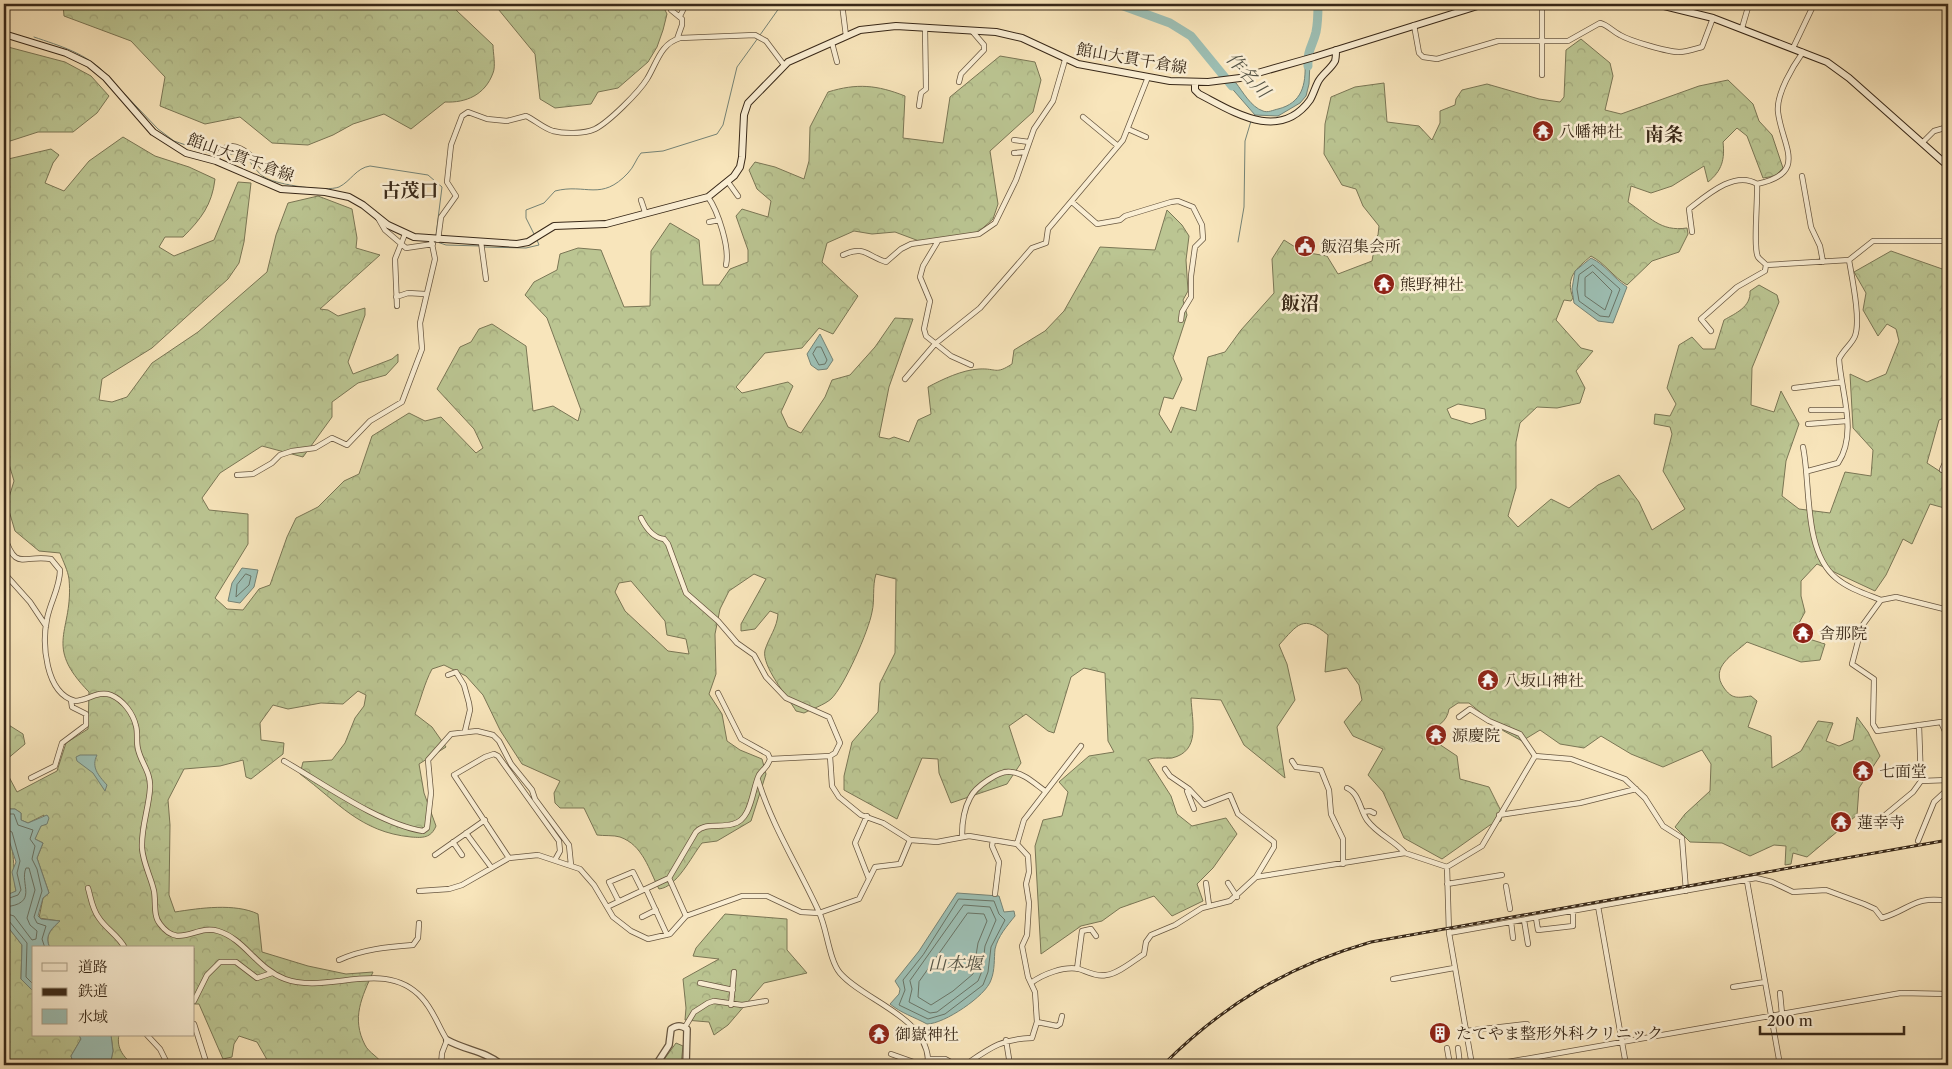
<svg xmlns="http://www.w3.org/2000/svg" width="1952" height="1069" font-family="'Libre Caslon Text','Noto Serif JP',serif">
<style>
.forest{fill:url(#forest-crowns);stroke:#7a7655;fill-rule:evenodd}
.water{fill:#9dbfb4;stroke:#758376}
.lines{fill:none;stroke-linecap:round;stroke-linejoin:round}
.shore{stroke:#6a7466;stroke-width:1}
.stream{stroke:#758376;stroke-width:1}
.river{stroke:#9dbfb4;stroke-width:9}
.minor-casing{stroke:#685741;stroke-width:6}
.tertiary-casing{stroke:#685741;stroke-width:8}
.secondary-casing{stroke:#382818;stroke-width:8}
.minor{stroke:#faeed3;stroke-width:4.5}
.tertiary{stroke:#faeed3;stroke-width:5.5}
.secondary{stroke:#faeed3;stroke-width:6}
.rail-casing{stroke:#382818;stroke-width:3}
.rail{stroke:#faeed3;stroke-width:1;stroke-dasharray:4;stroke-linecap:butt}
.labels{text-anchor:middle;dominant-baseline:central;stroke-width:5;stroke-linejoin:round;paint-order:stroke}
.street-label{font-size:16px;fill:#382818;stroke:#faeed3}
.poi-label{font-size:16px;fill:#382818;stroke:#faeed3;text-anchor:start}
.water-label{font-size:18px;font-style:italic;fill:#565547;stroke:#faeed3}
.quarter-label{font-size:19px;font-weight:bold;fill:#382818;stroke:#faeed3}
</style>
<defs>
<pattern id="forest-crowns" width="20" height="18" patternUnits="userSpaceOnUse" patternTransform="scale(1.25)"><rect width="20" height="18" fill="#bbc592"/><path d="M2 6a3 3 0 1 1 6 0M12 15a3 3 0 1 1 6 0" fill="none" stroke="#a2a97d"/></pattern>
</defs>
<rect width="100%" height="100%" fill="#f8e5bb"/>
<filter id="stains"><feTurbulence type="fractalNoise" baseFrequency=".004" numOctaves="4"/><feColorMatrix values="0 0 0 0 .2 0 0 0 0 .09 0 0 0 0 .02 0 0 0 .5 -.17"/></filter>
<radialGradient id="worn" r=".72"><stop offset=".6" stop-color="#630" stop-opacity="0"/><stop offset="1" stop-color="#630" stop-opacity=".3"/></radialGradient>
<path class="forest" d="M63,4h423l-30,6 37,35c0,8 3,21 0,28 -8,22 -27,30 -48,29l-34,27 -27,-15 -31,10 -20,11 -25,10 -36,-2 -32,-26 -35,7 -45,-18 5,-29 -34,-36 -67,-25z
M494,4h168l5,10 -4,16 -6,17 -9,15 -30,26 -20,4 -7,12 -36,4 -15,-9 -5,-45z
M1581,39l29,24 3,13 -8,34 16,4 78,-28 29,-6 25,24 6,17 13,14 11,33 -8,8 -12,2 -16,-42 -10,-8 -14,14c2,17 -1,29 -15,40l-4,-16 -32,20 -21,7 -20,-7 -3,16c22,15 32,30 59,26l1,6 -9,18 -27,9 -25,24c-15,-9 -21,-21 -36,-29 -15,13 -26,21 -18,42l-2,3 -7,-1 -8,20 25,28 12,3 -17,20 9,17 -5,15 -23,5 -20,-1 -17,16 -4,19v46l-8,28 10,11 33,-28 18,9 29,-23 21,-10 20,27 13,28 33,-21 -22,-38 9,-37 -2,-7 -16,-3 1,-10 15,2 6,-12 -9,-16 12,-43 13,-8 11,12h12l9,-29c12,-7 27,-13 26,-29l9,-6 18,10 2,7 -27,66 -1,37 23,7 7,-21 18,33 -13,37 -4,35 17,13 31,4 15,-41 26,4 2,-26 -20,-22 -3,-54 17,8 19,-8 13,-33 -3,-12 -9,-5 -9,12 -15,-26 3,-17 -12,-21 37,-21 57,20v146l-9,3 -12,43 17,11 4,-9v44l-18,-5 -18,40 -9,-5 -17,36 -11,16 -58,-27 -16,17v15l4,16 -12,22 32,10 -5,16 -19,2 -54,-20c-14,13 -38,25 -23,46 8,11 13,10 27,8l6,5 -9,26 23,9 1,32 29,-17 17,-30 15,2 -7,18 13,5 14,-6 4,-23 11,15 12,24 -21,32 -2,27 -50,42 -14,-4 -2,11 -6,1 1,-19 -12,-1 -24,11 -28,-13 -32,-1 -15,-15 10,-13 25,-23 1,-27 -9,-14 -39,17 -32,-13 -30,-18 -17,12 -24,-4 -20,-14 -18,11 -20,-11 -33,-27h-11l-9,6c-2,13 -11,16 -20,24l7,9 21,14 3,23 29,8 13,26 -1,8 -11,4 -48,34 -38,-21 -21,-46 -15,-17 15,-26 -30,-13 -9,-14 18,-22 -3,-15 -12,-17 -22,4 3,-37c-25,-21 -30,-11 -49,10l8,19 8,36 -18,27 8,51 -41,-33 -23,-45 -30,-2c1,24 10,53 -19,60 -9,1 -16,-2 -24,2l23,36 6,18 15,12 34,-8 11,16 -24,34 -16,16 6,17 -31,15 -18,-20 -34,12 -18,13 -21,5 -40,28 -6,-108 8,-26 19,-4 6,-24 -9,-10 30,-26 25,-4 -6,-11 -3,-68 -21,-5 -13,9 -17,56 -6,-2 -22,-17 -17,12 12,37 -14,21 -56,19 -12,-30 -1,-14 -16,-1 -25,61 -53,-29v-14l8,-34 26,-30 2,-29 15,-30 1,-74 -20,-5c-4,13 -1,26 -4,38 -3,18 -28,75 -41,87 -7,6 -19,10 -27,14l-8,-2c-8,-14 -35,-45 -31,-61 4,-13 12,-22 13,-36l-8,-3 -15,18 -14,2v-7l25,-45 -12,-5 -25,17 -9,18 -5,25 1,40 -7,20 13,20 5,27 13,9 22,9 4,15 -15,47 -34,20 -15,2c-11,14 -25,44 -43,46 -10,-19 -16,-44 -39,-52 -6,-2 -16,-1 -23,-2l-13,-27h-24l-5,-5 -1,-10 6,-12 -38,-17 -22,-34 -17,-35 -17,-19 -22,-11 -12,4c-8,15 -11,30 -17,45l17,13 14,20 -27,17 5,29 12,33c-5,12 -13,12 -25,11 -51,-5 -73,-35 -111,-63l3,-12 29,-2 13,-17 10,-25 9,-12 2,-11 -8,-4 -15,13 -22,-1 -33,6 -15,-4 -13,18 1,17 23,3 -1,11 -32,25 -5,-2 -3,-17 -23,6 -36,3 -16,31 2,25 -1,70 6,17c25,-4 60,-9 83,2l4,38 46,14 38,8 27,-2c-11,25 -22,46 -8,73 4,8 14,12 18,20h-113l-13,-23 -18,-6 -5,8 -2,13 -9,2 -24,-55h-5v-56h-144c-6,-12 1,-19 10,-27l-21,-3 4,-20 6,-5 -12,-35 6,-15 -8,-4 9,-24 -16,8 -7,-3v-7l-6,-4h-11v-87l19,12 2,10 -19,16 2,15 9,17 40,-21 9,-28 22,-14 1,-37c-47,-48 -15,-60 -20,-113 -1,-8 -6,-18 -9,-26l-21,-2 -24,-20 -8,-27 7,-23 -10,-34v-287l47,-11 8,6 -6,8 -8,20 19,8 25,-30 34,-24 32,19 34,11 26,12c-3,26 -14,40 -32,58h-18l-6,10 15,9 40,-16 24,-58 13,1 -7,59 -5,21 -11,16 -76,69 -50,31 -3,21 13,2 15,-5 25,-34 46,-31 69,-60 9,-37 12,-32 30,-7 34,13 5,29 -1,10 24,7 -60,54 8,1 10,6 27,-8v7l-17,47 5,12 39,-15 6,-5v8l-12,13 -28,8 -26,19v15l-29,40 -41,-11 -42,27 -18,25 7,12 39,4v30l-33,54 12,11 16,1 16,-21 11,-4 17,-48 9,-19 22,-11 26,-26 15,-7 13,-38 37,-23 16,8 16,-4 35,36 7,-5 -9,-19 -37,-40 23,-42 11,-5 8,-13 13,-5 34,22 7,65 20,-5 25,15 3,-11 -34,-92 -22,-23 9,-13 23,-12 3,-16 18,-6 23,2 23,57 26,-1 1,-55 19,-28 29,17 4,45h16l11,-16 18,-7v-12l-12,-34 6,-7 26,8 3,-16 -14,-12 -8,-19 6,-8 20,5 29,12 5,-18 1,-34 18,-35c29,-9 49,-7 77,4l-2,42 40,5 7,-46 50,-41 35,6 6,18 -8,32 -43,39 8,53 -5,15 -18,16 -56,6 -24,-9 -23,2 -18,-3 -27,12 -5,19 36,34 -25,38 -14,-6 -17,20 -37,5 -29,34 6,6 46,-11 5,4 -12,26 7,15 13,6 24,-36 7,-17 18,-5 25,-28 20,-29 18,1 -24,68 -10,50 10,2 5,-2 15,5 9,-22 13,-6 -3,-27c15,-8 34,-17 51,-18 18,-1 16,6 33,-5l2,-14 31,-19 19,-20 36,-64 55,3 12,-40 15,15 7,11 -3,24 2,31 -5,9 4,15 -14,43 9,21 -9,20 -9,-2 -5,17 12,19 10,-26 15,4 12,-54 17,-5 16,-22 33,-37 -2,-34 12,-19 19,12 24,4 11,18 34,-13 2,-12 -4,-5 8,-9 1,-9 -16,-20 -7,-17 -14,-4 -18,-31 1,-30 6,-27 24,-10 29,-4 3,39 32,4 13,14 8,-17v-12l15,-6 1,-6 6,-9 25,-6 52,15 21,3 4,-5 2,-47zM1458,404l27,5 1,10 -15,5 -20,-6 -4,-9zM631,581l34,40 2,14 19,4 3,15 -21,-3 -43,-40 -10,-19 4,-9z
M8,47l57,15 26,14 18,20 -12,17 -24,19h-35l-34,11v-85z
M4,830c13,16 8,42 12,61l-12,7z
M725,914l62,5v31l20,23 -43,10 -36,42 -14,10 -5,-13 -24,-2 1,-12 -3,-29 36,-20 -26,-3 3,-8z
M4,922l18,23 -1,34 13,13v43h45l2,4 -10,17 3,9h-70z
M111,1035h8c-3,13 5,23 15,30h-24l3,-14z
M676,1043l7,3 -2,19h-21z"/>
<path class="water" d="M1310,62l-1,22 -3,12 -6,7 -22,13 -23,-1 -27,-31 8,-1c7,9 15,24 27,28 5,2 10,-1 15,-2 24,-6 28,-24 27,-46z
M1591,258c15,7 21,19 36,29l-14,36 -15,-2 -24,-18 -2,-14 3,-18z
M820,334l13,26 -6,9 -9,1 -7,-5 -4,-11z
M242,568l16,2 -4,17 -14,16 -12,-2 4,-18z
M80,755h17c-6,12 1,20 10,30l-2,6 -12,-18 -16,-12 -1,-4z
M4,809h11l6,4v7l7,3 19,-8 2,3 -2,6 -6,2 -6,13 8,4 -6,15 12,35 -6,5 -5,18 3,3 19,2c-9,8 -16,15 -10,27h-16v44l-13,-13 1,-34 -18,-23v-26l12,-5 -4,-19 4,-10 -9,-28 -3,-4z
M957,893l42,3 5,16 10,-1 1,5c-8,10 -17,20 -20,33 -1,10 0,21 -4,31 -5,16 -47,44 -64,44 -13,-7 -26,-11 -37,-20l9,-10 1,-5 -5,-8 24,-30z
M79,1035h32l2,16 -3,14h-36l-3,-9 10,-17z"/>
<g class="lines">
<path class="shore" d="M1593,265l27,24 -11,28 -9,-1 -21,-15 -2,-12 2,-14z
M1593,272l19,19 -7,19 -20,-14v-18z
M817,347h4l6,13 -2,4 -6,1 -6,-11z
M246,574l5,2 -2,9 -13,12 1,-12z
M4,814h10l4,11 15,5 -3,9 5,7 -3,13 5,10 5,22 -8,26 3,6 9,3 -4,13 3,9
M4,828l8,4 8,29 -3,12 4,17 -3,5 -14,5
M959,899l35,2 5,13 6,6 -14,27 -3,25 -5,13 -38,29 -17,5 -29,-14 6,-15 -2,-10 20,-25z
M964,905l26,2 6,13 -11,26 -3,25 -4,10 -41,31 -7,1 -21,-11 3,-13 -2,-8z
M4,907c36,-3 15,-23 22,-39h3l6,22 -8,28 3,7 7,6 -1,8 -4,1 -18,-24 -10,-3
M968,913l16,1 3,7 -9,22 -5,31 -20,17 -22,14 -13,-8 1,-15z
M4,919l5,2 18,22 -1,34 8,8"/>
<path class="stream" d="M760,35l22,-31
M34,37c26,9 52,16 72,37
M115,84l43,45 16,12 44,15
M222,155l20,-2c8,7 15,21 24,25 13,7 60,14 73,9 12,-6 17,-19 31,-21l58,9 14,12 -6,48
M534,234l-8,-16v-8l18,-7 11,-12c31,-8 46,11 73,-18 6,-6 8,-14 13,-20l22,-2 54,-17 6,-9 14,-58 21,-29
M437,242l9,3 34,1
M1238,242l6,-35 1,-66 6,-20
M484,247l42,1 13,-3 -2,-5"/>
<path class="river" d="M1118,4l52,19 21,13 41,50
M1308,66c-1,-16 5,-21 8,-34 2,-10 2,-19 2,-28"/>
<g class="minor-casing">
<path id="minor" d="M671,4v6l11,9v6l-5,14
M842,4l4,32
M1542,4v71
M680,16l6,-12
M1414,25l5,28 4,4 14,2 61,-18h70l32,-18c8,2 12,8 20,12 10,6 48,17 59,17 8,0 16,-3 23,-5l11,-29
M1742,28l7,-24
M832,43l5,19
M1793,48l21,-44
M959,82l2,-8 23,-24v-5l-12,-14
M919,106l2,-13 5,-4 -1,-61
M1083,117l35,29
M1128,129l18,8
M1014,140l15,2
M1922,143l12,-12 14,-4
M1014,153l11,-1
M216,161c11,-32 37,-5 50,10
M1802,176l9,51 9,19 3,16
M728,182l10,14
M1757,184c1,14 -4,65 1,73 2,3 6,5 8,8l83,-5 24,-19h75
M708,197c10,14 22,51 18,68
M641,200l4,12
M1072,202l25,22 23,-4 5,-4 46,-14 7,-1 15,6 9,18 1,14 -8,8 -4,29v21l-9,15 -1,8
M378,218l7,12 21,18 27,-4
M709,222l10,-2
M1692,232l-3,-23c18,-14 46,-39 68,-25 52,-11 25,-38 21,-72 -2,-18 15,-46 25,-60
M438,240l3,-23 15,-21 -9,-14 4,-37 11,-29 6,-4 19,7 20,2 19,-5c9,4 17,12 27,15 11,3 31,3 42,-2 14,-7 44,-37 52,-50 10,-16 13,-35 33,-41l75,-3 11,6 18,24
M938,241l-15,25 -3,11 10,24 -6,28 2,7 25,20 20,9
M481,242l5,37
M843,255c21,-10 24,1 43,7l15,-13 10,-5 68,-10 16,-11 21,-43 18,-51 19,-28 12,-41
M396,297l12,-4 17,1
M397,306l-2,-47 10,-25
M1711,331l-10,-12 36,-32 28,-16 1,-6
M905,379l30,-35 45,-36 52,-60 14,-5 2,-14 75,-89 25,-63
M1794,388l48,-6
M1811,410h35
M1808,424l39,-3
M1803,447c8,38 0,104 33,131 13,11 30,16 45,22
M1942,470l6,-14
M1808,471l30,-8c20,-30 3,-71 1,-104 4,-9 13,-15 16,-23 6,-16 -3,-58 -6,-76
M237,475l16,-1 19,-11 8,-8 12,-4 23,-3 17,-10 15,7 23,-24 32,-19 20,-53 -2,-26 15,-64 -4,-20
M641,518c5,10 12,20 23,21l4,5 18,49 32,28 19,22 17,12 12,22 20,21 43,19 11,26 -5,10 -5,3 -60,3
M4,535c12,38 19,19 47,24l9,11c0,18 -10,32 -13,49 -5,24 -2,74 28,82 12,0 23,-11 36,-6 12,5 22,18 25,31 2,7 0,15 2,23 3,14 13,23 12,39 -1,20 -9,39 -8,60 1,15 9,29 12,43 2,11 -1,25 6,33 19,26 36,0 58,7 27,8 38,37 67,48 43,16 100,-22 137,19 12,13 16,28 25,42l-5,13 -1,12
M4,573l26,29 16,24
M1948,610l-52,-13 -15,3 -19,26 -10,38 22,15 -1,45 4,7 64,-9 7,16
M448,675l8,-3 8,13 5,18 1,7 -5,21
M718,693l23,46 27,15 2,5
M1459,717l11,-8 19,12 31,13 15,22
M830,756l2,30 7,11 22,18 22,8 27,17 27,2 32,-6 48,8 11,12 1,16 -3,12 3,19 -2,32 -5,11 6,31 7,15 2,30 -5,16c-31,1 -42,10 -67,27
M284,761c40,23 95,63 139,70l4,-3 4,-35 -3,-33 23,-26 26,-3 16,4 6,6 12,23 21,26 3,9 34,46 2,20
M1292,761l4,6 25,3 8,20 2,24 12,25v25
M1165,769l5,7 19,13 15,16 26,-10 8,19 36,28v5l-18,30
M31,778l24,-12 7,-23 24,-18v-11l-14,-7 -1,-7
M758,780c14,46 41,88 61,132 8,17 10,48 21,61 23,27 85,43 88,86l-4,6
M1921,781l27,-1
M1347,788c12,5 13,22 20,32 11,15 27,20 38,33
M1187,791l7,18
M1363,812l7,-1 4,2
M1499,815l81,-12 56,-14
M867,816l-12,27 14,36
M1879,826l5,-10 29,-24 8,-11 -2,-56
M466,833l25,34
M962,836c0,-13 2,-27 8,-38 5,-11 29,-28 41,-26 13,1 24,12 34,19
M993,840l-1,6 7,16 -4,32
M1918,841l16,-39 14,-13
M453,842l9,13
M1017,844l7,-24 57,-74
M435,855l50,-35
M509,858l-55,-83 31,-18 9,-3 4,2 61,85 1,10 -5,9
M1447,867l2,66 23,132
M669,878l17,38
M1747,881l33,184
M1206,883l3,22
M1228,883l9,14
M1447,884l55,-9
M1506,886l4,23
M88,888c3,10 4,21 11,30 7,11 19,17 26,30
M646,889l21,46
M419,891l30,-2 13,-4 47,-27 29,-3 42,14 14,16 19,32 18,14 17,8 22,-5 16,-18 56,-20h25l34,16 18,1 40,-14 16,-32 25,-3 10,-24
M618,900l-9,-18 24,-10 9,18
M1598,906l28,159
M607,907l62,-29 27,-46c10,-10 24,-4 37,-8 19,-4 19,-35 26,-49 4,-6 9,-8 11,-16
M642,917l14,-7
M1536,918l2,12 35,-4v-15
M1524,920l4,24
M1511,922l2,16
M1449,933l307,-55 16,4 21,10 33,-2 38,14 11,5 7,9c28,-8 32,-23 66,-17
M339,960c24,-11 49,-13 74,-15l5,-7 1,-15
M1077,969l5,-38 9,-2 5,7
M1393,979l61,-11
M700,983l33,7
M1031,983c12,-9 33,-17 48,-14 9,3 18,8 27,6 12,-1 27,-14 38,-21l2,-12 5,-7 24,-10 27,-17 28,-7 26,-24 149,-24 42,14 35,-21 53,-90 36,3 54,20 20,19 18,28 19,12 4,53
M1733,987l32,-5
M1780,993l2,21
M194,1001l13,-26 13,-13h16l21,16 15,-5
M731,1005l3,-33
M1037,1022l20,4 3,-2 2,-8
M194,1024l13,41
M685,1027l9,-15 14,-9 6,-2 28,4 24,-4
M1466,1031l61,-7
M147,1035l13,14 8,16
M1006,1040l4,25
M1447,1048l3,17
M1458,1048l2,17
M891,1054l31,11
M928,1059h17l11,6
M235,1065l58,-3
M1491,1065l410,-72 47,1"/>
</g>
<g class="tertiary-casing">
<path id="tertiary" d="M447,1040c20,11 36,10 55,25
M656,1065l13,-20 2,-16c6,-4 10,-4 16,0l-1,36"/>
</g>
<g class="secondary-casing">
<path id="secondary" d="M1656,4l57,14 114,44 22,16 99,88
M4,34l62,19 23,11 17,14 47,54 33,21 30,8 65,28 44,3 24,5 14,8 25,20 26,12 103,7 11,-2 26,-16 52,-2 102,-27 26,-21 6,-9 2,-10 2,-42 4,-12 40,-41 72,-32 36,-4 100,6 26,6 56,26 92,17 38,1 32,-4 74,-21 170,-53
M1195,82v8l4,4c33,17 80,49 111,6 3,-5 5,-12 8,-18 4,-8 13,-13 17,-21 1,-3 1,-8 1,-11"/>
</g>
<use href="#minor" class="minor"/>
<use href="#tertiary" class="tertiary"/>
<use href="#secondary" class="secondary"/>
<g class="rail-casing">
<path id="rail" d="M1163,1065c61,-61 125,-99 208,-123l577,-102"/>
</g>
<use href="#rail" class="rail"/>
</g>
<defs>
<g id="temple-disc" transform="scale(1.125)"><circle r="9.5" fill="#8f2418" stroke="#faeed3"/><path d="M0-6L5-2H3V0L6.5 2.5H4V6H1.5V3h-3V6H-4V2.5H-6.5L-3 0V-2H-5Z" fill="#fff"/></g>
<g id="civic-disc" transform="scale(1.125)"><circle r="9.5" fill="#8f2418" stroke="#faeed3"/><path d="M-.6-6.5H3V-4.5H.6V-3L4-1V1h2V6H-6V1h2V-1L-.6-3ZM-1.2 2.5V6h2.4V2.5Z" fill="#fff"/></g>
<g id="building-disc" transform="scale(1.125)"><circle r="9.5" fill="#8f2418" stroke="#faeed3"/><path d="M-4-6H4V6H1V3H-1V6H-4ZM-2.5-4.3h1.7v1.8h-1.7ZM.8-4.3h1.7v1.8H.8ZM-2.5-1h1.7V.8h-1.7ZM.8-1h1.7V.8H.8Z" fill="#fff"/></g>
</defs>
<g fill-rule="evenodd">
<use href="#temple-disc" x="1543" y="131"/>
<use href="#civic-disc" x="1305" y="246"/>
<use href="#temple-disc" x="1384" y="284"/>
<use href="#temple-disc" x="1803" y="633"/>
<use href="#temple-disc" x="1488" y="680"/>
<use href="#temple-disc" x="1436" y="735"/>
<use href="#temple-disc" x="1863" y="771"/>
<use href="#temple-disc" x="1841" y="822"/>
<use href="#building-disc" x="1440" y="1033"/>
<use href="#temple-disc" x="879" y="1034"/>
</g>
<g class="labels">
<g class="street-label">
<text transform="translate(1132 58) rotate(10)">館山大貫千倉線</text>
<text transform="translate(241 157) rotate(20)">館山大貫千倉線</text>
</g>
<g class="poi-label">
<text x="1559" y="131">八幡神社</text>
<text x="1321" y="246">飯沼集会所</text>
<text x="1400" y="284">熊野神社</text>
<text x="1819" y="633">舎那院</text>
<text x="1504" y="680">八坂山神社</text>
<text x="1452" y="735">源慶院</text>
<text x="1879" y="771">七面堂</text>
<text x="1857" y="822">蓮幸寺</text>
<text x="1456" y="1033">たてやま整形外科クリニック</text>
<text x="895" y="1034">御嶽神社</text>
</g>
<g class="water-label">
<text transform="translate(1248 75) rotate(47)">作名川</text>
<text x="955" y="964">山本堰</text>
</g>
<g class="quarter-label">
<text x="1664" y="134">南条</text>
<text x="410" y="190">古茂口</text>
<text x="1300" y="303">飯沼</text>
</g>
</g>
<rect width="1952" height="1069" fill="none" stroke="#f8e5bb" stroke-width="20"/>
<rect x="5" y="5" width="1942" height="1059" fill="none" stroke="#382818" stroke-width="2.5"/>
<rect x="10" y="10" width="1932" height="1049" fill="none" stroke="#382818"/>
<rect x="32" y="946" width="162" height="90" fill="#faeed3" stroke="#ac9f88"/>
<rect x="42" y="963" width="25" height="8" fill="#faeed3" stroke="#ac9f88"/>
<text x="78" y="972" font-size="15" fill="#382818">道路</text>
<rect x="42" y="988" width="25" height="8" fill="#382818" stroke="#ac9f88"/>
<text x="78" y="996" font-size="15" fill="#382818">鉄道</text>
<rect x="42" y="1009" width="25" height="15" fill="#9dbfb4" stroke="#ac9f88"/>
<text x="78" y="1022" font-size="15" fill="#382818">水域</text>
<path d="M1760 1026v8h144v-8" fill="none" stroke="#382818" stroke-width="2.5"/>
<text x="1767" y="1026" font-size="15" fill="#382818" stroke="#faeed3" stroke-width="4" paint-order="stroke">200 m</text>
<rect width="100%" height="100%" filter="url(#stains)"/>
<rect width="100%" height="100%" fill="url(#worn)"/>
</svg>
